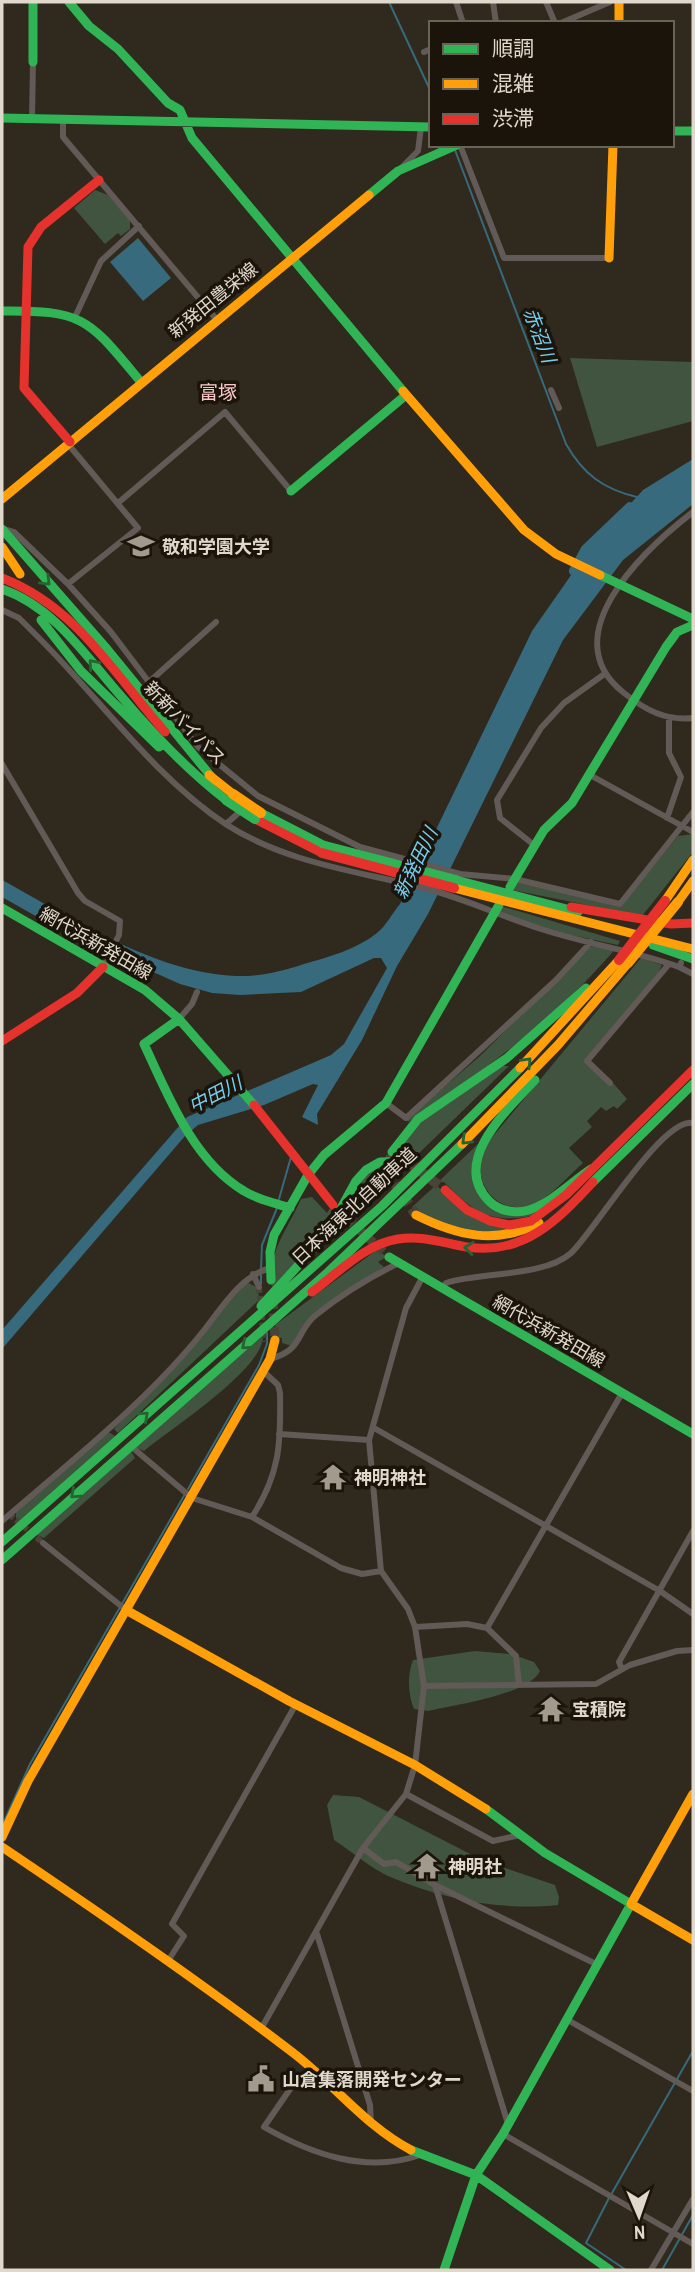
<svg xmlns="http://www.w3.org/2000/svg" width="695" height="2272" font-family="'Archivo Narrow','Noto Sans JP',sans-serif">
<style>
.green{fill:#405440}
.water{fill:#366a7c}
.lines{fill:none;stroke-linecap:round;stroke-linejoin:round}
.stream{stroke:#366a7c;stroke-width:2}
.river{stroke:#366a7c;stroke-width:10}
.street-tunnel{stroke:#4a4337;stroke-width:6;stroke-dasharray:6 3;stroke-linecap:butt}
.secondary-tunnel{stroke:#4a4337;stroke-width:9;stroke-dasharray:9 4.5;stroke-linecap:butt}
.highway-tunnel{stroke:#4a4337;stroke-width:10;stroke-dasharray:10 5;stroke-linecap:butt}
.street{stroke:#615a56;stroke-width:6}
.fast{stroke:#30b455;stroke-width:9}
.slow{stroke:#ff9f0a;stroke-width:9}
.jam{stroke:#e5322d;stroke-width:9}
.fast-bridge{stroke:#30b455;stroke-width:10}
.slow-bridge{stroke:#ff9f0a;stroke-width:10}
.jam-bridge{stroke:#e5322d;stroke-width:10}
.oneway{stroke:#256430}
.labels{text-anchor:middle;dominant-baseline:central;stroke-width:7;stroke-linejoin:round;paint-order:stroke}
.street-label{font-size:18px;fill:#e0d8ca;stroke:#1a140b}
.poi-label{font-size:18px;font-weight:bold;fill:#e0d8ca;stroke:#1a140b;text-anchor:start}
.water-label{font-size:19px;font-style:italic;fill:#75cef0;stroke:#1a140b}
.neighbourhood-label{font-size:19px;fill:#fac6c8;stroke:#1a140b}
</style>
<rect width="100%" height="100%" fill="#30291d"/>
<path class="green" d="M95,190l13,5 22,25v9l-9,7 -3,-3 -13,11 -31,-36z
M570,358l123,4v59l-96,26z
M693,834v18l-51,64 -130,-26 3,-8 106,24 57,-70z
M501,906l119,35 -2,4 -61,-13 -57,-18z
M598,945l18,3c-59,70 -132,123 -208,174l-1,-3 73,-63 110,-109z
M641,958l21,7 -4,8 -74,88 30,23 13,15 -10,10 -3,-3 -8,5 -5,-4 -14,14 5,6 -23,21 14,15c-16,14 -32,34 -51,42 -29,10 -56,-14 -51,-44 1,-7 5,-14 8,-20z
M502,1066h7l-96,93 -18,-4c18,-40 71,-65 107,-89z
M480,1142l-7,25 18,40 44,4 -3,5c-42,8 -59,-4 -88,-34l-7,1z
M390,1163l1,16 -24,24 -7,1 3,-18 -6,-4 4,-5z
M436,1185l33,30 54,10c-41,18 -68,4 -107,-12l-4,-6z
M312,1197l15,16 5,-8 3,3 -19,33 -44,46c-6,-33 17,-60 29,-88z
M378,1249l8,8 -8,5 6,5 -69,46 -23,33 -10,-3v-5h-6l-1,-13z
M247,1282l11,6 1,12 -141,133 -4,-4z
M263,1336c1,33 -93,93 -119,115l-10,-4z
M107,1431l8,5 -96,85 -3,-3v-6z
M130,1449l5,9 -91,80 -9,-4z
M475,1651l36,3 23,8 6,9c-11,24 -87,34 -112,40l-14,-2c-6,-14 -7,-34 -1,-49z
M333,1795l26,2 125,64 71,24 4,12 -1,8c-59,6 -116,-6 -170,-29 -19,-9 -37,-25 -54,-36l-7,-35z"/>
<path class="water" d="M138,238l33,40 -28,23 -33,-39z
M693,459v45l-70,56 -60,80 -135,274 -31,52 -35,74 -45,74 1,11 -16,-8 16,-32 -5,-1 -49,21 -66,20 -13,11 -183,213v-19l185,-213 144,-62 13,-11 43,-76 -6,-10h-7l-73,34 -61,3 -28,-2 -32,-9 -56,-25 -76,-36 -46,-26v-17c70,38 153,93 234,96 23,1 47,-5 68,-12 25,-7 53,-15 73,-31 9,-7 16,-21 23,-29l132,-273 58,-83 53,-58z"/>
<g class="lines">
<path class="stream" d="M389,2l42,90
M455,150l111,294c17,30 37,45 71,53
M279,1199l12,-42
M261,1269l1,-24 15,-37
M261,1284v-9
M188,1489l71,-124 8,-21v-11
M2,1826l28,-62 155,-270
M612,2193l81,-142
M609,2198l-23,45 40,27
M662,2270l31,-55"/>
<path class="river" d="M574,571l12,-22 44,-42"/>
<path class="street-tunnel" d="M259,1287l5,55
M9,1514l34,29"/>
<path class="secondary-tunnel" d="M337,1209l52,48
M273,1300l2,40"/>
<path class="highway-tunnel" d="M391,1155l-1,21 26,39
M407,1161l38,29"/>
<path class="street" d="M456,2l7,21
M493,2l3,21
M546,2l9,21
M561,23l49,-21
M424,52l7,-3
M32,119l1,-57
M63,120v17l154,183
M460,145l44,113h105
M402,167l16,-16 3,-24
M75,317l26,-56 38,-35
M551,390l8,18
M68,444l70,84 -70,56
M118,503l107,-91 66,79
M693,512c-48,37 -142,124 -69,181 21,17 42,28 69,25
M4,529l10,3 54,52 43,48 87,115 60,49 102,51 100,27 55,5 105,25 73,-92
M2,610l17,8 21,21c61,61 114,138 187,186 62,39 131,46 200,64 39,10 76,28 114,40 46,15 93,22 138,38l2,-4
M149,682l67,-60
M2,764l76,129 7,8 35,20 -1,14 -16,32
M590,775l103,57
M667,818l14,-41 -12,-24v-35
M226,824l17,-15
M534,845l-34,-27 -3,-18 44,-72 23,-25 39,-28
M679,967l14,7
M179,1019l13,-15 5,-12
M610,1083l-23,-22 82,-97
M386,1103l20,15 150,-138 35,-38
M253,1274l6,13
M442,1289l4,-6c33,-11 99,-6 125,-30 23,-21 92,-137 122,-130
M270,1359c34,-9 25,-27 46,-44 25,-20 52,-37 81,-51
M374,1428l286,163 33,23
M279,1434l90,6
M133,1448l59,50 60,19 89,51 21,6 19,-3
M252,1517c28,-43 29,-74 28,-124l-2,-8 -15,-14
M2,1521c69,-60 146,-120 203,-192 18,-23 36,-53 65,-61
M43,1543l83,67
M415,1627l52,-3 20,4
M622,1669l-3,-7 74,-131
M519,1685l-3,-29 -29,-28 135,-235
M424,1686l172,-2 34,-19 47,-14 16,-1
M406,1794l87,47 27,-6
M363,1848l21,16 12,-2 39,23 161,79
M435,1885l73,239
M317,1934l53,171 1,19
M168,1961l16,-25 -12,-12 124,-220
M566,2019l127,72
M261,2029l102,-181 43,-54 9,-29 9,-79 -9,-59 -7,-18 -27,-38 -12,-131 37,-132 16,-30
M314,2071l-15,5 -35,51c47,27 102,47 156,28
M503,2134l190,110
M651,2270l42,-71"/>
<path class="fast" d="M33,2v60
M69,2l20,24 29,23 50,54 12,7 12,28 211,253
M2,118l429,9
M672,131h21
M369,195l29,-24 59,-26
M2,311c84,-1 87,9 139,71
M291,491l115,-96
M2,529l105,120 107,131
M600,575l93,44
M2,589c52,18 83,66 118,106 32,38 66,74 106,105
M41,620l40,51 78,76
M261,813l64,33
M456,880l122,32
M510,887l34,-57 28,-27 94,-156 11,-15 16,-7
M2,908l143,82 34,29 75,86
M653,945l40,14
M179,1019l-35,25c24,51 49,117 100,147 14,9 31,12 46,17
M535,1080c-27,29 -85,81 -46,121 10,10 26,13 40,9 23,-7 42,-28 62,-41
M392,1152l26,-33 89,-61 79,-70
M593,1182l100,-98
M389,1257l304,177
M271,1280l-1,-28 4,-17 34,-60 16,-20 62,-52 113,-198
M261,1306l66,-72 29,-53 10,-11 14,-8 27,-1
M2,1542l380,-336 138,-138
M2,1560l325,-287 135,-129
M411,2150l65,25 134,95
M444,2270l32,-95 27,-41 128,-230 -86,-51 -59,-44"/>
<path class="slow" d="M619,2v21
M609,258l4,-113
M403,391l121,139 32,24 44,21
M2,499l367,-304
M2,547l18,27
M209,775l24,19
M454,888l239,61
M665,901l28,-41
M678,902l15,-21
M520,1068l99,-108
M462,1144l96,-99 70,-82
M416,1215c42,21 80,30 123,8
M126,1610l163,91 126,64 71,44
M693,1794l-62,110 62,36
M2,1837l26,-56 242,-422 5,-19
M2,1847c98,66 196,133 290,205 41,31 72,73 119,98"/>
<path class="jam" d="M70,442l-46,-54 4,-141 13,-20 58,-47
M2,578c75,29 112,96 163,154
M255,819l67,34
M571,907l100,17 22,-1
M2,1041l75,-48 26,-26
M254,1105l79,100
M445,1190l22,20 23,11 20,4 21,-4 35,-26 127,-125
M312,1292c26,-19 53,-48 86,-53 23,-4 46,4 69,8 56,9 91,-27 126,-65"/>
<path class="fast-bridge" d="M226,800l29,19
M325,846l131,34"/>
<path class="slow-bridge" d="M233,794l28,19
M628,963l50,-61"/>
<path class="jam-bridge" d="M322,853l132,35
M619,960l46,-59"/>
</g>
<defs><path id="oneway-chevron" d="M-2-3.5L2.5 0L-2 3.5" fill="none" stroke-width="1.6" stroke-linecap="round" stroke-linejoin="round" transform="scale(1.75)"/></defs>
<g class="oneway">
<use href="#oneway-chevron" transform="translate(46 581) rotate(45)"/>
<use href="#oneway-chevron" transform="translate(93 664) rotate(-131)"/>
<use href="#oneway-chevron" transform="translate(527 1062) rotate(-46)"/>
<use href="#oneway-chevron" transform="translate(466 1140) rotate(136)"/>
<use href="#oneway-chevron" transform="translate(469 1248) rotate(-174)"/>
<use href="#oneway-chevron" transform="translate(246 1345) rotate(140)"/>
<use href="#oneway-chevron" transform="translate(144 1416) rotate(-42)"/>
<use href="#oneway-chevron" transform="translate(75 1494) rotate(138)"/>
</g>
<defs>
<g id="university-bare" transform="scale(2.1)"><path d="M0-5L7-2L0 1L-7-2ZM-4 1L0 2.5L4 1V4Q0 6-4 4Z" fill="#a29b8d" stroke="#1a140b" stroke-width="2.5" paint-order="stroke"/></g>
<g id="temple-bare" transform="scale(2.1)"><path d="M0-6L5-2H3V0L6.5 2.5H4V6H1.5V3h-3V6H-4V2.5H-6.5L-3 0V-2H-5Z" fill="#a29b8d" stroke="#1a140b" stroke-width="2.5" paint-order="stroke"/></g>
<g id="civic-bare" transform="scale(2.1)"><path d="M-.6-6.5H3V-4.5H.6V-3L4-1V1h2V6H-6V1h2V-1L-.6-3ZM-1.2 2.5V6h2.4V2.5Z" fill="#a29b8d" stroke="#1a140b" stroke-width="2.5" paint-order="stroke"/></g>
</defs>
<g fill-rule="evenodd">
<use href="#university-bare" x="141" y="546"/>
<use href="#temple-bare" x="333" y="1477"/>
<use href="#temple-bare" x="551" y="1709"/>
<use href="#temple-bare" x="427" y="1866"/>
<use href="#civic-bare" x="261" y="2079"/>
</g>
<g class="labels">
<g class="street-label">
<text transform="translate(213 300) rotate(-39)">新発田豊栄線</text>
<text transform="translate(185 723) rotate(46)">新新バイパス</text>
<text transform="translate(96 943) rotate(30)">網代浜新発田線</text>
<text transform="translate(354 1206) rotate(-43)">日本海東北自動車道</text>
<text transform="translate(549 1331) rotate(30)">網代浜新発田線</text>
</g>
<g class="poi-label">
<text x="162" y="546">敬和学園大学</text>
<text x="354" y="1477">神明神社</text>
<text x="572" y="1709">宝積院</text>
<text x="448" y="1866">神明社</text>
<text x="282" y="2079">山倉集落開発センター</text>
</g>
<g class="water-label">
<text transform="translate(540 335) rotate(69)">赤沼川</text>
<text transform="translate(415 863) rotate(-64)">新発田川</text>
<text transform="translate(215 1094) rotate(-27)">中田川</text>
</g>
<g class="neighbourhood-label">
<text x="218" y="392">富塚</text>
</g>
</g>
<rect width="695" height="2272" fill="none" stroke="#e0d8ca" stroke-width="7"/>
<rect x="429" y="21" width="245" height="126" fill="#1a140b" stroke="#696257" stroke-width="2"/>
<rect x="443" y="44" width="35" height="10" fill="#30b455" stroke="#696257" stroke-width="2"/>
<text x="492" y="56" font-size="21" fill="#e0d8ca">順調</text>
<rect x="443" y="79" width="35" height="10" fill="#ff9f0a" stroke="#696257" stroke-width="2"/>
<text x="492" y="91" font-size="21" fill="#e0d8ca">混雑</text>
<rect x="443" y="114" width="35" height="10" fill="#e5322d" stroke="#696257" stroke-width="2"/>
<text x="492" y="126" font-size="21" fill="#e0d8ca">渋滞</text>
<g transform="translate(639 2216) rotate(178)" stroke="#1a140b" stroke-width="5" paint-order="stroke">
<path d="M0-5L12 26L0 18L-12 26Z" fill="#e0d8ca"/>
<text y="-10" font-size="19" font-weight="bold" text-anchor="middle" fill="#e0d8ca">N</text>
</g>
</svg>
